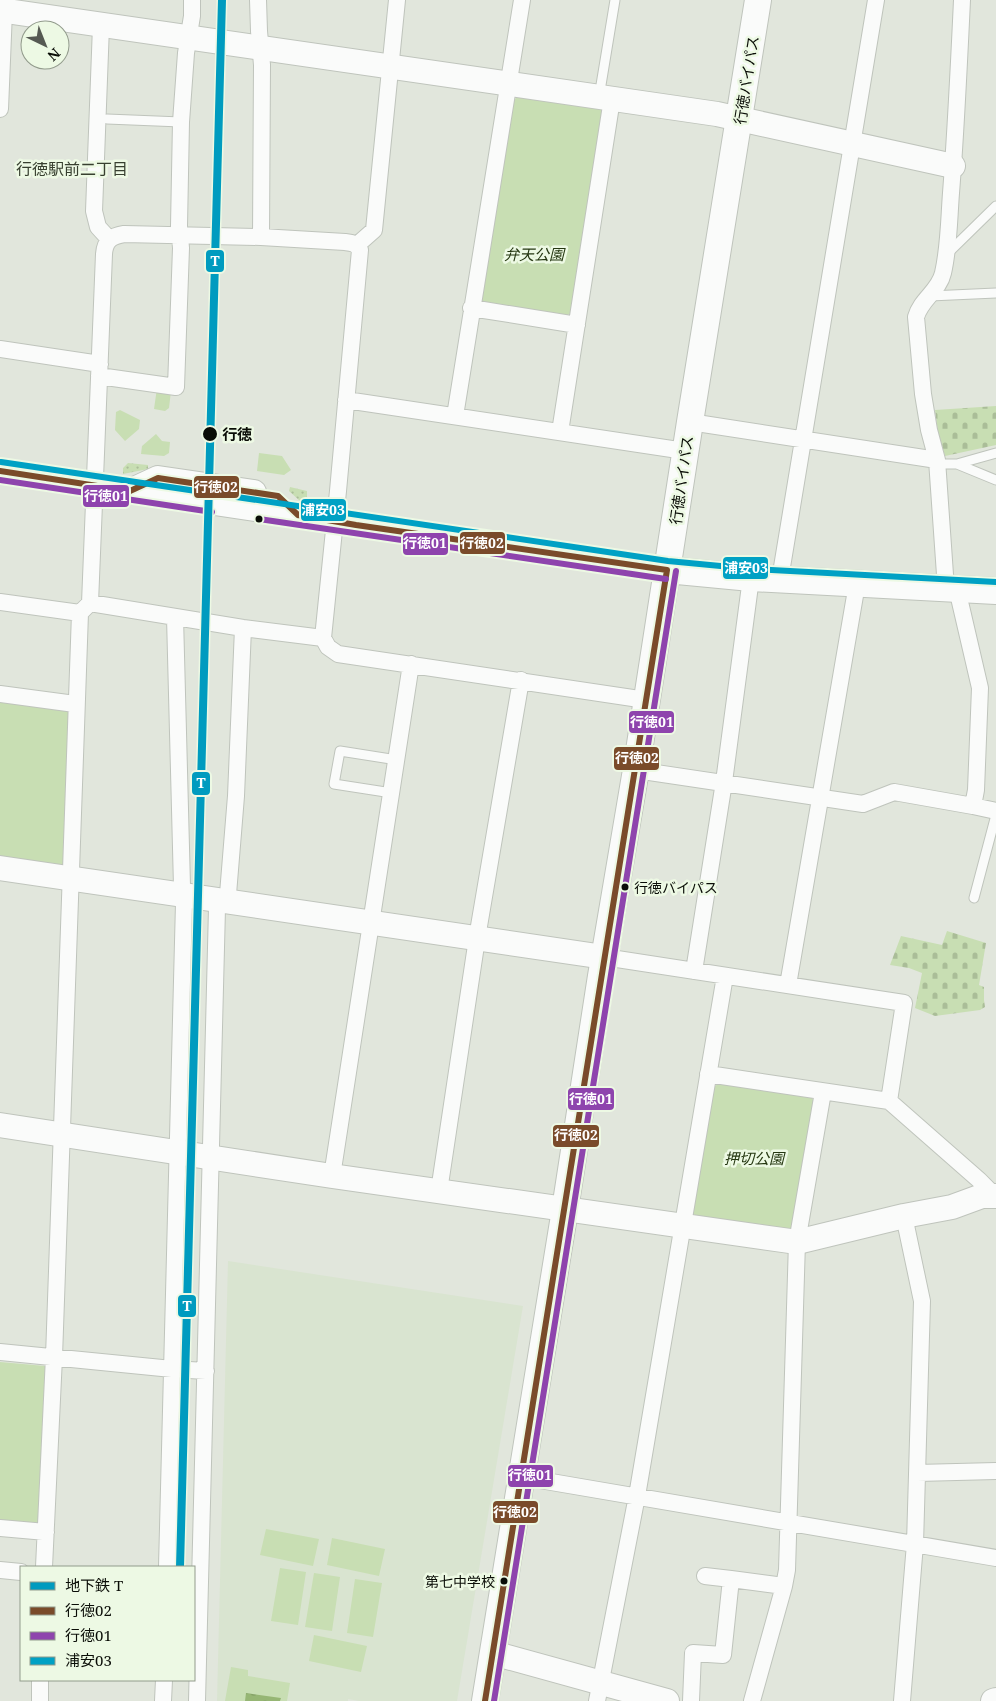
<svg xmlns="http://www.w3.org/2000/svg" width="996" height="1701" font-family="'Noto Serif','Noto Sans JP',serif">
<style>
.built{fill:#d9e4d0}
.cemetery{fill:url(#cemetery-stones)}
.park{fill:#c8deb3}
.garden{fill:url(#garden-dots)}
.water{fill:url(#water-ripples)}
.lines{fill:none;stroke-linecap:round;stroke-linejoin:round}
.lane-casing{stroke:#bfc4bc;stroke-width:11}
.street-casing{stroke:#bfc4bc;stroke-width:18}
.secondary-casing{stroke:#bfc4bc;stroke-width:26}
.primary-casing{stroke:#bfc4bc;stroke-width:28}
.lane{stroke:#fafbfa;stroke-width:9}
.street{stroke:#fafbfa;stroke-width:16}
.secondary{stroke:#fafbfa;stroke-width:24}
.primary{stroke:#fafbfa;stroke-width:26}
.bus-1-casing{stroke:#edf9e4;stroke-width:10}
.bus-2-casing{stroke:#edf9e4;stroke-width:10}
.bus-3-casing{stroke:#edf9e4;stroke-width:10}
.bus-1{stroke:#7a4b2a;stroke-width:6}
.bus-2{stroke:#8e44ad;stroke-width:6}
.bus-3{stroke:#00a1c4;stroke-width:6}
.metro-1-casing{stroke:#edf9e4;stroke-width:11}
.metro-1{stroke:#009bbf;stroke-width:8}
.stop-dot{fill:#0a0d07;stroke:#edf9e4;stroke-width:2}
.labels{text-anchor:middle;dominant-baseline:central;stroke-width:5;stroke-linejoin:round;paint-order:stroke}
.bus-label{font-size:14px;fill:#0a0d07;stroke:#edf9e4;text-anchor:start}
.street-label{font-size:15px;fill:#0a0d07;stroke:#edf9e4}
.park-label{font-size:15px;font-style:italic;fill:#253711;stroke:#edf9e4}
.stop-label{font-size:15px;font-weight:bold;fill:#0a0d07;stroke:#edf9e4;text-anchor:start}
.neighbourhood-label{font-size:16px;fill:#384030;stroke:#edf9e4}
.line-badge{stroke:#edf9e4;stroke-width:2}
.badge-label{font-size:14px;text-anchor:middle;font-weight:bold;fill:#fff}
</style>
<defs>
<pattern id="cemetery-stones" width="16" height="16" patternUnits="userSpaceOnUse" patternTransform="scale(1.25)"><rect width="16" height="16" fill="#c8deb3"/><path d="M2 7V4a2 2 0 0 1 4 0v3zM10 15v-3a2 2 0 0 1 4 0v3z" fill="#aabd98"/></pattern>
<pattern id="garden-dots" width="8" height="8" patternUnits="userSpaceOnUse" patternTransform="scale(1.25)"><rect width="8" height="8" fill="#c8deb3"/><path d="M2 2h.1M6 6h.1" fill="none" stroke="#aabd98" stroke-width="1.8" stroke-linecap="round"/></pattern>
<pattern id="water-ripples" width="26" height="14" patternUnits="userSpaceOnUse" patternTransform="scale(1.25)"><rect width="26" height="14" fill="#96b674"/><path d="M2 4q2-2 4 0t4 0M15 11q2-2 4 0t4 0" fill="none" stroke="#809b63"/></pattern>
</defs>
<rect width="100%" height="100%" fill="#e1e6dc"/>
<path class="built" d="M228,1261l295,45 -66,395h-98l-11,-2v2h-131z"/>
<path class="cemetery" d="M996,406v39l-51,11 -7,-24 -3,-22z
M947,931l39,12 -7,42 5,2v13l1,7 -5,3 -45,6 -20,-8 7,-35 -13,-5 -19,-3 11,-29 41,9z"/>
<path class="park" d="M518,96l82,13 4,5 -32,198 -7,5 -81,-13 -4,-8 32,-194z
M157,388l14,3 -2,17 -4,3 -11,-2z
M120,410l20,10 -1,9 -14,12 -10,-11 1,-18z
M156,434l6,7 8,1 -1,11 -5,3 -23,-2 1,-8z
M259,453l23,3 9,14 -7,5 -27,-4z
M0,698l65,10 5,5 -6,151 -5,4 -59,-9z
M720,1082l90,13 5,8 -22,124 -5,4 -90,-12 -5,-6 20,-125z
M0,1362l45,4 2,3 -7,153 -6,4 -34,-3z
M266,1529l53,10 -6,27 -53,-11z
M332,1538l53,11 -6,27 -52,-11z
M280,1568l26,4 -8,53 -27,-4z
M314,1573l26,4 -8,54 -27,-4z
M355,1579l27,4 -9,54 -26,-4z
M314,1635l53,11 -6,26 -52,-11z
M231,1667l17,3v6l42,7 -3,18h-62z"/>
<path class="garden" d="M128,463l20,2v4l-25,5v-6z
M290,487l17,4v10h-7l-11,-10z"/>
<path class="water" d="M246,1693l35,5 -1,3h-35z"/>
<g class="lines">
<g class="lane-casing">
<path id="lane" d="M599,97l16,-97
M107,119l74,3
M948,253l48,-47
M930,296l66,-3
M937,464h20l39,-11
M957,464l39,16
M392,793l-58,-9 6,-33 57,9
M974,898l22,-83"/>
</g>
<g class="street-casing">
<path id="street" d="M258,0l1,31 3,34 -1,172
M101,26l-7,185 4,16 11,12
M0,109l4,-98
M124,234l137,3 84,5c7,1 11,1 15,8l-22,241 -15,147 -80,-10 -153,-25 14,-349c1,-14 8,-18 20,-20z
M357,245l17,-15 23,-230
M471,308l106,17
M0,349l100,15
M99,376l77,11 5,-139 -2,-22 2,-104 5,-69 6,-37v-16
M346,400l339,51
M455,416l67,-416
M690,422l247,38
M560,432l52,-333
M780,579l96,-579
M946,589l-9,-129 -8,-30 -6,-36 -7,-77c5,-18 23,-26 27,-44 6,-26 6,-54 8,-80 5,-64 8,-129 11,-193
M957,589l23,99 -4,102 -3,16 23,5
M0,602l80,11
M323,638l5,9 10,7 308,46
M0,694l75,10
M636,770l227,34 31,-12 79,14
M604,957l300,46 -15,98 90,79 16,16 1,-1
M694,971l30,-189 27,-204
M788,985l69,-401
M708,1074l181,27
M332,1176l79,-512
M439,1191l39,-259 43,-252
M0,1352l172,17 34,2
M917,1473l79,-2
M522,1477l474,81
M0,1528l46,4
M44,1567l10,-210 26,-744 10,-10
M167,1567l17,-664 -2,-17 -7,-269
M0,1570l21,2
M705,1576l26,3
M40,1701v-21
M163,1701l1,-21
M197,1701l20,-793 11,-14 8,-98 7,-168
M597,1701l40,-205 88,-520
M691,1701l2,-48 30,2 8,-76 53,7
M752,1701l32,-115 3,-16 10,-328 26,-150
M902,1701l13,-157 7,-243 -18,-85"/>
</g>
<g class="secondary-casing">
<path id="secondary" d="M0,10l717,104 236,52
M0,471l667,99
M130,491l28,-13 96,14
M0,868l604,89
M0,1125l332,51 465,66 107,-26 48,-9 30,-11h14
M493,1653l174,48
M993,1701l3,-1"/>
</g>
<g class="primary-casing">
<path id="primary" d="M667,570l84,8 245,13
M485,1701l78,-479 38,-246 35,-206 54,-348 68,-422"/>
</g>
<use href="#lane" class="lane"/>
<use href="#street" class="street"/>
<use href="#secondary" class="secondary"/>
<use href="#primary" class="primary"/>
<g class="bus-1-casing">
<path id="bus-1" d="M0,471l130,20
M130,491l28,-13 120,18 20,19
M298,515l58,10 311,45
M485,1701l182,-1131"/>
</g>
<g class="bus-2-casing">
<path id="bus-2" d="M0,480l212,32
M259,519l407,60
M494,1701l182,-1130"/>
</g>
<g class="bus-3-casing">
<path id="bus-3" d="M1,462l667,99 84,8 244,13"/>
</g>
<use href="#bus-1" class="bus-1"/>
<use href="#bus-2" class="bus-2"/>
<use href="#bus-3" class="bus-3"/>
<g class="metro-1-casing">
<path id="metro-1" d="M180,1567l42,-1567"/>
</g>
<use href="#metro-1" class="metro-1"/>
</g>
<g class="stop-dot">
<circle cx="210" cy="434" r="8"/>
<circle cx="259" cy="519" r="4.5"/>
<circle cx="625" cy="887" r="4.5"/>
<circle cx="504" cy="1581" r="4.5"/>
</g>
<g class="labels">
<g class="bus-label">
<text x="634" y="887">行徳バイパス</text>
<text x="495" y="1581" text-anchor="end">第七中学校</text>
</g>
<g class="street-label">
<text transform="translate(746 80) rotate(-81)">行徳バイパス</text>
<text transform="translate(681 480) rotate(-82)">行徳バイパス</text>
</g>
<g class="park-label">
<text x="534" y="254">弁天公園</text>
<text x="754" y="1158">押切公園</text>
</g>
<g class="stop-label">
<text x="222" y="434">行徳</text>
</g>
<g class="neighbourhood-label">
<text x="72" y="169">行徳駅前二丁目</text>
</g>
</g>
<g class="line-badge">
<rect x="205" y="249" width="20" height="24" rx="5" fill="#009bbf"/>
<rect x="193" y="475" width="47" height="24" rx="5" fill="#7a4b2a"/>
<rect x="82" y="484" width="48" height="24" rx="5" fill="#8e44ad"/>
<rect x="300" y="498" width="47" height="24" rx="5" fill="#00a1c4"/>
<rect x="459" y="531" width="47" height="24" rx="5" fill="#7a4b2a"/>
<rect x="402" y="532" width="47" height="24" rx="5" fill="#8e44ad"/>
<rect x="722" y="556" width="47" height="24" rx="5" fill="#00a1c4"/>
<rect x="628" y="710" width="47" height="24" rx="5" fill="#8e44ad"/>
<rect x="613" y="746" width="47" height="25" rx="5" fill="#7a4b2a"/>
<rect x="191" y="771" width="20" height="25" rx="5" fill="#009bbf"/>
<rect x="567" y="1087" width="48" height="24" rx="5" fill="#8e44ad"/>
<rect x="552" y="1124" width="48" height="24" rx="5" fill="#7a4b2a"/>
<rect x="177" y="1294" width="20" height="24" rx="5" fill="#009bbf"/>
<rect x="507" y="1464" width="47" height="24" rx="5" fill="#8e44ad"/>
<rect x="492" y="1500" width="47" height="24" rx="5" fill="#7a4b2a"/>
</g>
<g class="badge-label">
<text x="215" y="266">T</text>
<text x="216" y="492">行徳02</text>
<text x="106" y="501">行徳01</text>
<text x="323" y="515">浦安03</text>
<text x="482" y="548">行徳02</text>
<text x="425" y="548">行徳01</text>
<text x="746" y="573">浦安03</text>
<text x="652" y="727">行徳01</text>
<text x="637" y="763">行徳02</text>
<text x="201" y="788">T</text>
<text x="591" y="1104">行徳01</text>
<text x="576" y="1140">行徳02</text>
<text x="187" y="1311">T</text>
<text x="530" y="1480">行徳01</text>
<text x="515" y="1517">行徳02</text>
</g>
<rect x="20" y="1566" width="175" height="115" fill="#edf9e4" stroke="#929b8c"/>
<rect x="30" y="1582" width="25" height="8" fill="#009bbf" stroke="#929b8c"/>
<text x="65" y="1591" font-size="15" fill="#0a0d07">地下鉄 T</text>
<rect x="30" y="1607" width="25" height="8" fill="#7a4b2a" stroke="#929b8c"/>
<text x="65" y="1616" font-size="15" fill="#0a0d07">行徳02</text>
<rect x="30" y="1632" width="25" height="8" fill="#8e44ad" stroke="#929b8c"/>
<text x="65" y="1641" font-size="15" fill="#0a0d07">行徳01</text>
<rect x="30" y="1657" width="25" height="8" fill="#00a1c4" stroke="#929b8c"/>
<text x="65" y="1666" font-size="15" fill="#0a0d07">浦安03</text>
<g transform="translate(45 45) rotate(137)"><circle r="24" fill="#edf9e4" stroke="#929b8c"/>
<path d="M0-4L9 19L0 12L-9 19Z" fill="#555952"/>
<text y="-8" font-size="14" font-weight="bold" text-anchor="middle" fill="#0a0d07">N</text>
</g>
</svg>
